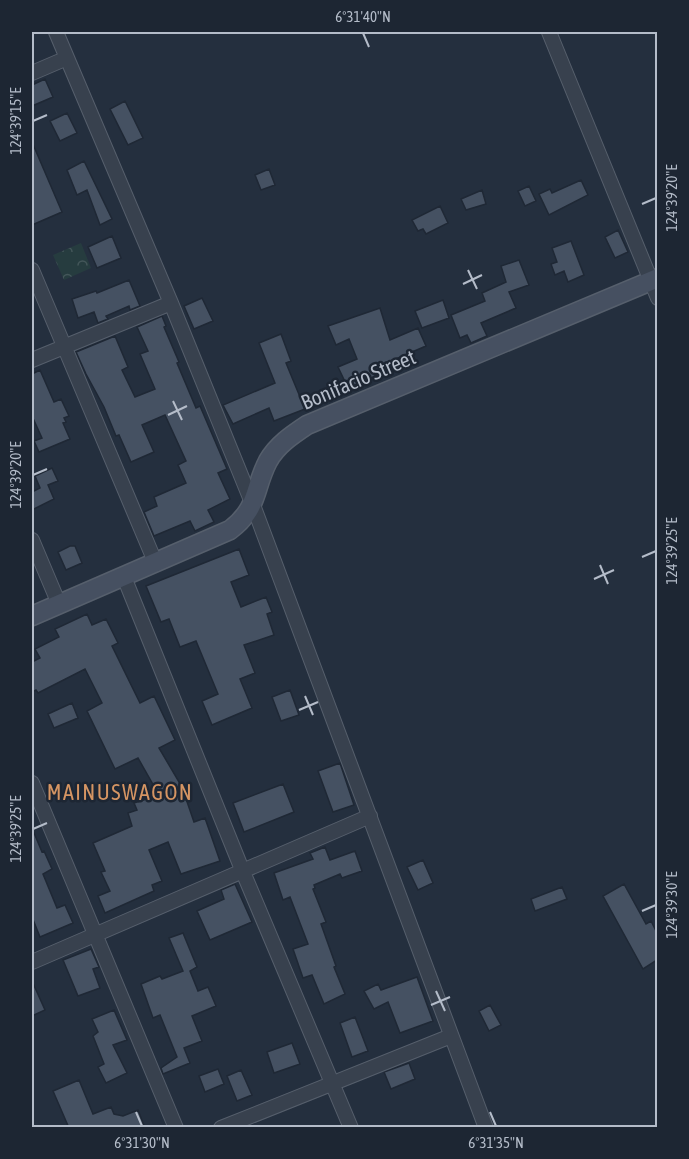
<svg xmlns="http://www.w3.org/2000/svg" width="689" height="1159" font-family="'Asap Condensed',sans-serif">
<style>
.forest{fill:url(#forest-crowns)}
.building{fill:#455162;stroke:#1f2835;stroke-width:1.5}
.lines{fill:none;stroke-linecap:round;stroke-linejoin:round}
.street-casing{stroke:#565f6c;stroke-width:16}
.secondary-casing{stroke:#565f6c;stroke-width:21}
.street{stroke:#38414e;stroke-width:14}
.secondary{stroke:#465061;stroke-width:18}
.ticks{fill:none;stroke:#b4bcc9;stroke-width:2}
.labels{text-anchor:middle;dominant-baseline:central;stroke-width:5;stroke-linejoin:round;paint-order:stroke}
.street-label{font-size:21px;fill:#b4bcc9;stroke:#1d2633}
.neighbourhood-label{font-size:22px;letter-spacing:1.5px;fill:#d59563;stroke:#1d2633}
.neatline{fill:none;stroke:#b4bcc9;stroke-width:2}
.ticks-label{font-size:15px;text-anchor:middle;fill:#b4bcc9}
</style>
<defs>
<pattern id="forest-crowns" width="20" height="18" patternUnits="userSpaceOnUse" patternTransform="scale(1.5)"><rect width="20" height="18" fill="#263c3f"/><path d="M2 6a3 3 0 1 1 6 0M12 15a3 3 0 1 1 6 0" fill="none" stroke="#435659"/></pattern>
</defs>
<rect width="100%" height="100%" fill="#242f3e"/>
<path class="forest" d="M81,243l10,25 -27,12 -11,-25z"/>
<path class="building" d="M45,79l8,18 -21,9v-21z
M125,101l18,37 -15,7 -18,-36z
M67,113l10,20 -17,8 -10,-20z
M32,142l30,70 -30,13z
M84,161l28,58 -12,6 -13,-35 -10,5 -10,-25z
M269,169l6,16 -14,5 -6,-15z
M581,180l7,15 -39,20 -10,-21 11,-5 2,4z
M529,186l7,15 -11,5 -7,-15z
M482,190l4,14 -20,6 -5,-11z
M440,206l8,17 -22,11 -3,-5 -5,2 -6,-11z
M618,230l10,22 -13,6 -10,-21z
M112,236l9,22 -24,10 -9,-21z
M571,241l13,34 -16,7 -4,-11 -9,4 -4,-11 6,-2 -5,-14z
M519,260l10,25 -20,7 7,16 -35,15 6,13 -16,7 -4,-8 -7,3 -9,-23 34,-14 -3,-8 24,-11 -5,-16z
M129,280l11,26 -10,4 -1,-4 -23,10 2,3 -10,4 -4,-11 -16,6 -6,-19 24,-8 1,2z
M202,298l11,23 -19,8 -10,-23z
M443,300l6,18 -27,10 -7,-17z
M380,308l10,32 28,-12 8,18 -30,13 3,7 -51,22 -10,-21 19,-8 -8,-20 -13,6 -8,-19z
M162,316l4,10 -2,1 15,35 -2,1 19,45 4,-2 27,63 -9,4 12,26 -22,11 6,12 -19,9 -5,-10 -36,15 -10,-24 13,-6 -3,-9 32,-14 -8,-18 8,-4 -21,-46 -23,10 12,27 -23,10 -12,-27 -3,1 -12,-29 -18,-33 -10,-22 39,-16 13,31 -6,3 13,27 20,-8 -15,-35 8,-3 -11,-24z
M281,334l10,27 -5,2 19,46 -31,12 -5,-13 -36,16 -10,-19 52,-22 -16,-40z
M40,370l14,32 7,-3 8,17 -5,2 2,4 -3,1 7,16 -31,13 -5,-11 8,-3 -10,-22v-42z
M52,468l6,13 -10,4 6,14 -22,11v-18l8,-4 -5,-12z
M70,546h5l7,17 -16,7 -8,-18z
M239,549l10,26 -18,7 10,25 25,-10 6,15 -5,2 7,21 -30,10 11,28 -15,6 12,29 -40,17 -10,-24 16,-7 -22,-53 -16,6 -11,-28 -8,3 -15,-36z
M87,614l5,11 14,-6 12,24 -6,3 28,57 14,-7 21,44 -16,8 23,39 12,35 11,-4 15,43 -39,13 -13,-32 -19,8 13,31 -10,4 2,6 -49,22 -7,-17 12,-5 -9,-19 4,-1 -12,-28 39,-17 -4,-13 9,-3 -3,-7 25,-8 -21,-37 -23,11 -28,-58 15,-8 -17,-34 -47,24 -2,-3 -4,2v-30l8,-4 -5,-9 24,-12 -4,-8z
M290,690l9,25 -18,6 -9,-24z
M72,703l6,15 -24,10 -6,-14z
M340,763l14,42 -21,7 -15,-41z
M283,784l11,28 -50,20 -11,-29z
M32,828l10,24 2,-1 8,18 -9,5 14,34 8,-3 8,18 -33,14 -8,-20z
M325,847l5,13 25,-9 7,20 -20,7 -2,-4 -26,11 1,3 -2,1 13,33 -5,2 15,42 -2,1 11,27 -21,10 -12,-29 -9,3 -10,-29 15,-5 -18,-47 -7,3 -9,-27 39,-14 -3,-6z
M423,860l10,23 -15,7 -11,-23z
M235,884l17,38 -42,18 -13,-29 27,-12 -3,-9z
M624,884l22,40 5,-3 6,12v27l-14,9 -40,-73z
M562,887l5,12 -32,12 -4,-12z
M183,933l14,34 -7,4 8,20 10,-4 8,19 -24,10 10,25 -18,7 6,15 -27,11 -2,-6 16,-11 -17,-42 -7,3 -12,-34 19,-8 2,3 21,-8 -14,-33z
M91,949l8,18 -6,2 7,19 -22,8 -15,-36z
M417,977l16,44 -33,12 -12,-31 -14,7 -10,-18 14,-7 3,6z
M32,981l13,29 -13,6z
M490,1005l11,20 -12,6 -10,-20z
M114,1010l13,30 -14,5 14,28 -21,10 -8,-16 6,-3 -11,-28 5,-4 -6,-13z
M355,1017l13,34 -16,6 -12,-34z
M292,1043l8,21 -26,9 -7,-21z
M409,1063l6,16 -24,10 -7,-17z
M218,1069l6,15 -19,8 -6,-16z
M241,1070l11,25 -15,6 -10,-25z
M79,1080l14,34 18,-7 3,7 9,2 15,-6 7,18h-76l-16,-37z"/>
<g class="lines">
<g class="street-casing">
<path id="street" d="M56,32l115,271 82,202 233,623
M549,32l109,266
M32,73l35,-15
M32,270l124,294
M32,360l139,-57
M32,540l27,64
M124,577l119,295 108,256
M32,783l144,345
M32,962l338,-146
M221,1128l230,-92"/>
</g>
<g class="secondary-casing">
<path id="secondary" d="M32,616l198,-86c29,-22 23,-40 38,-69 9,-16 24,-26 39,-36l351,-147"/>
</g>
<use href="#street" class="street"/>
<use href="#secondary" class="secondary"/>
</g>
<path class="ticks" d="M363,33l6,14M33,121l14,-6M642,204l14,-6M468,270l9,19M463,284l19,-9M173,401l9,19M168,415l19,-9M33,475l14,-6M642,557l14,-6M600,565l8,19M594,579l20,-9M305,696l8,19M299,710l19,-8M33,829l14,-6M642,911l14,-6M436,991l9,20M431,1005l19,-8M136,1112l6,14M490,1112l6,14"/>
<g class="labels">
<g class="street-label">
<text transform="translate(358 379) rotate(-23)">Bonifacio Street</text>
</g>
<g class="neighbourhood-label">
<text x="120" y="792">MAINUSWAGON</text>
</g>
</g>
<rect width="689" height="1159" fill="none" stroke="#1d2633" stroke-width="66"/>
<rect x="33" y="33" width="623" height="1093" class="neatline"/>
<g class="ticks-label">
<text x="363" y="22">6°31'40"N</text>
<text transform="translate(16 121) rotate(-90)" y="5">124°39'15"E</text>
<text transform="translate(672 198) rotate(-90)" y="5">124°39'20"E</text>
<text transform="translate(16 475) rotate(-90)" y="5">124°39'20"E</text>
<text transform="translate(672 551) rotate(-90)" y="5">124°39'25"E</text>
<text transform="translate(16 829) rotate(-90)" y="5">124°39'25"E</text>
<text transform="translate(672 905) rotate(-90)" y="5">124°39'30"E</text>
<text x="142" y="1148">6°31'30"N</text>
<text x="496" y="1148">6°31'35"N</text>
</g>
</svg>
